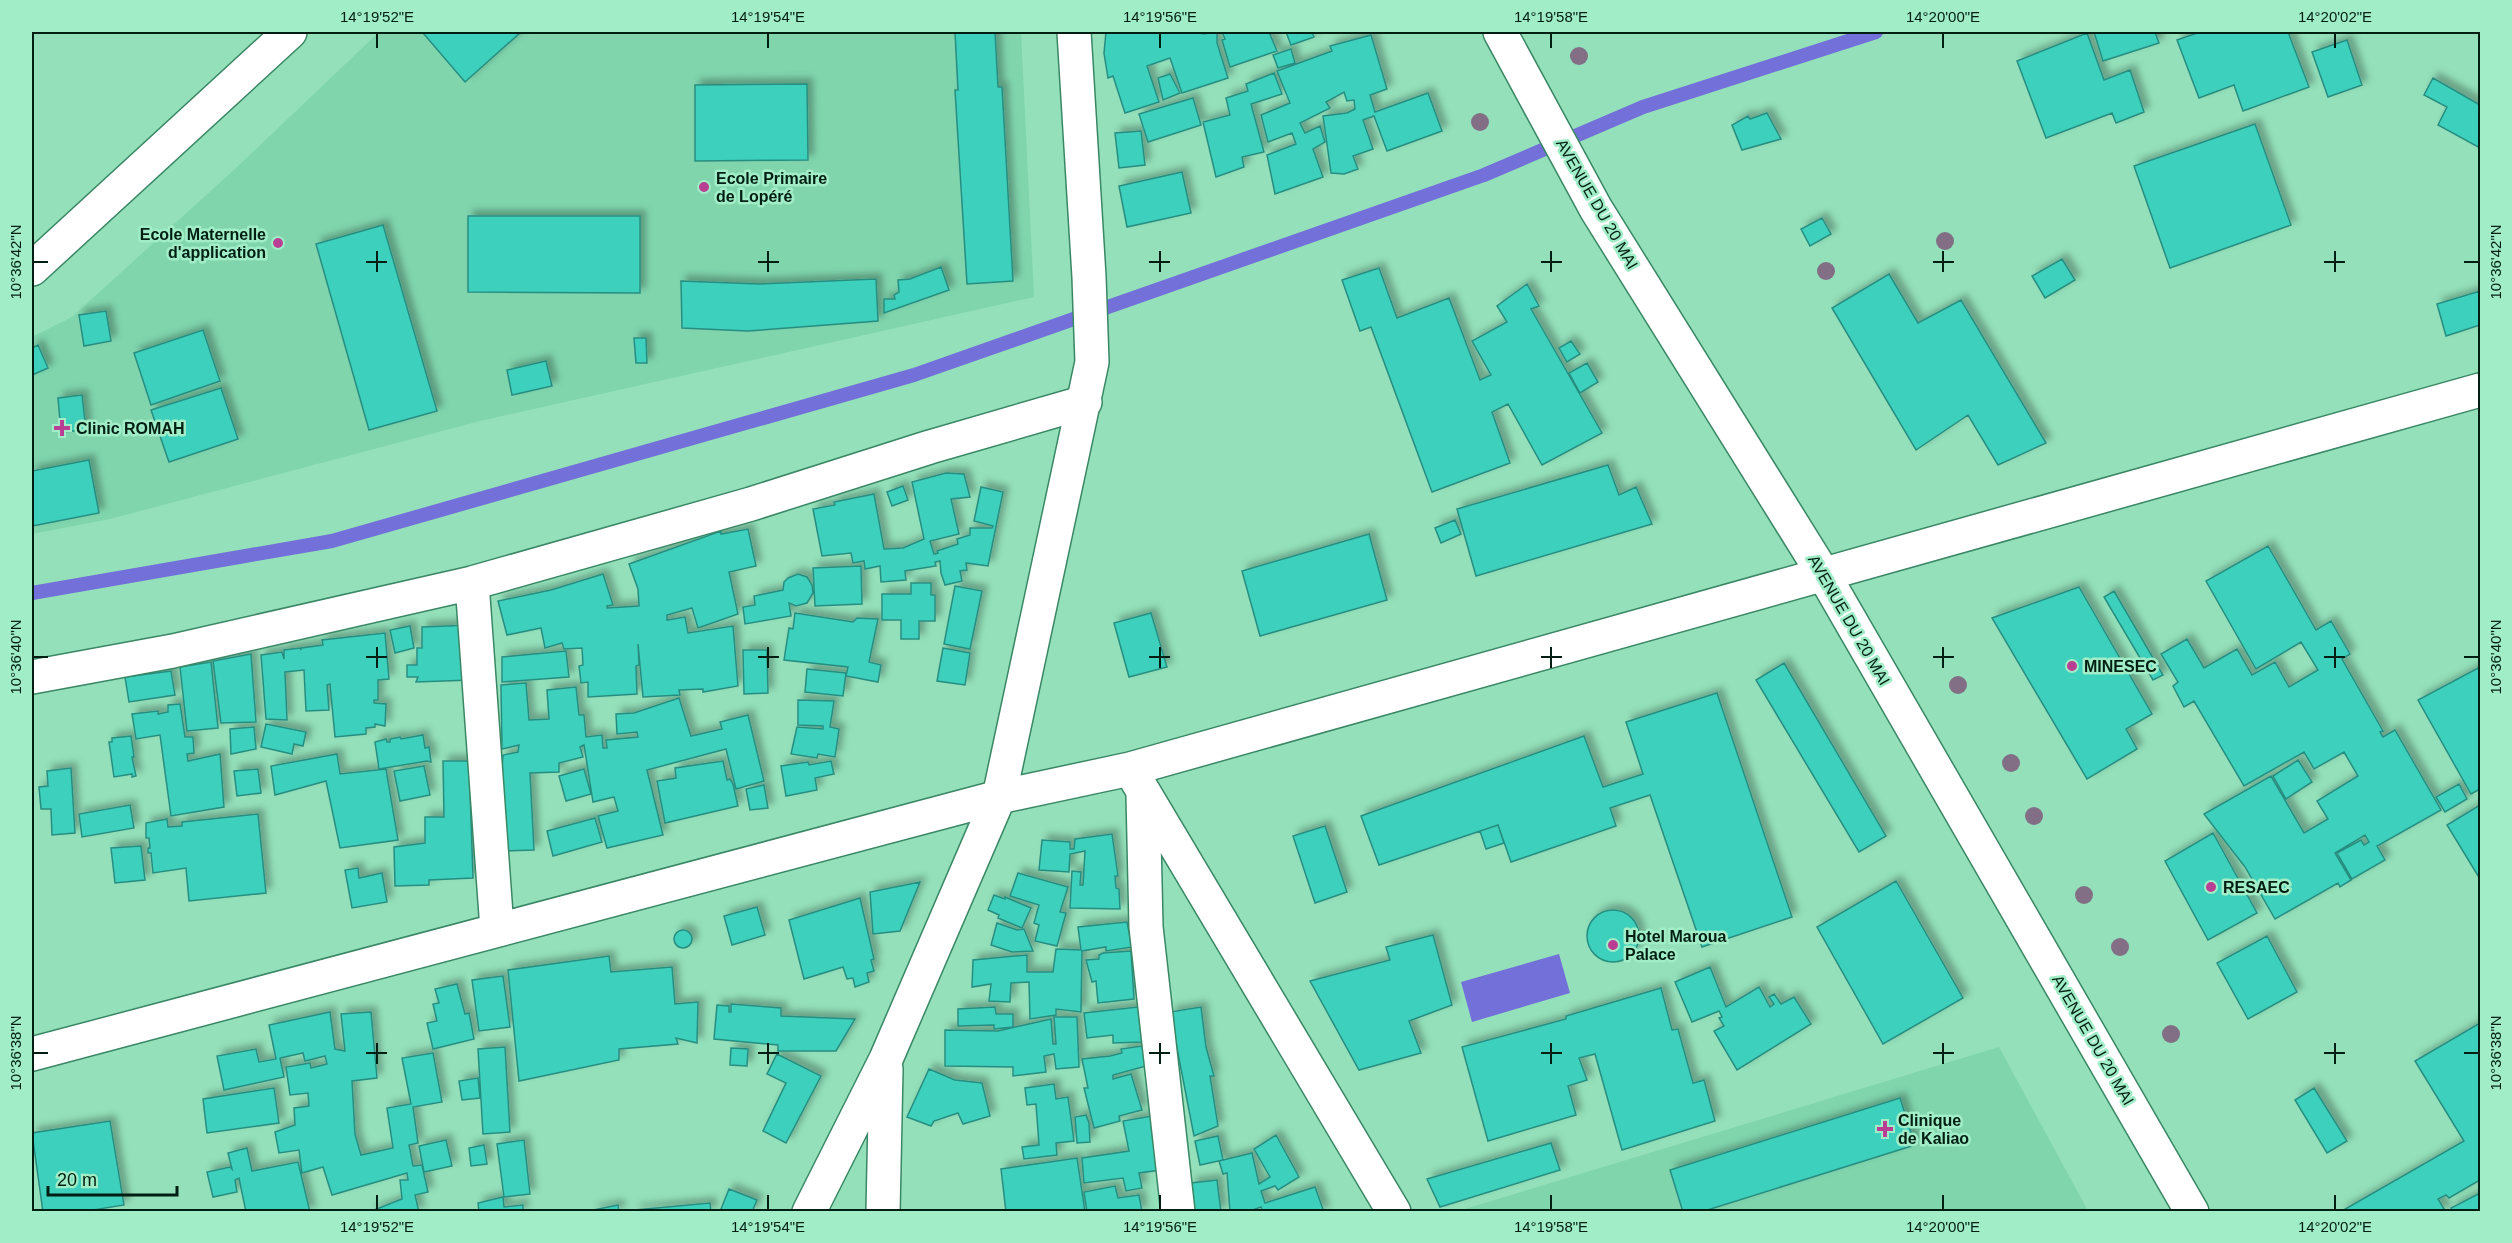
<svg xmlns="http://www.w3.org/2000/svg" width="2512" height="1243" font-family="Arial,sans-serif">
<style>
.built{fill:#80d5ad}
.water{fill:#7370d9}
.lines{fill:none;stroke-linecap:round;stroke-linejoin:round}
.stream{stroke:#7370d9;stroke-width:14}
.building{fill:#3cd0bd;stroke:#288e81;stroke-width:1.5;filter:url(#shadow)}
.minor-casing{stroke:#3a8765;stroke-width:36}
.tertiary-casing{stroke:#3a8765;stroke-width:36}
.minor{stroke:#fff;stroke-width:33}
.tertiary{stroke:#fff;stroke-width:33}
.tree{fill:#826f85}
.ticks{fill:none;stroke:#001f12;stroke-width:2}
.poi-dot{fill:#b83f93;stroke:#a0edc7;stroke-width:2}
.labels{text-anchor:middle;dominant-baseline:central;stroke-width:5;stroke-linejoin:round;paint-order:stroke}
.poi-label{font-size:16px;font-weight:bold;fill:#001f12;stroke:#a0edc7;text-anchor:start}
.street-label{font-size:16px;fill:#001f12;stroke:#a0edc7}
.neatline{fill:none;stroke:#001f12;stroke-width:2}
.ticks-label{font-size:15px;text-anchor:middle;fill:#001f12}
</style>
<defs>
<filter id="shadow"><feDropShadow dx="5.5" dy="-5.5" stdDeviation="3" flood-color="#0004"/></filter>
</defs>
<rect width="100%" height="100%" fill="#93e0ba"/>
<path class="built" d="M379,32h642l13,265 -554,124 -370,98 -78,15v-197l40,-20 164,-149z
M1999,1047l89,164 -633,1z"/>
<path class="water" d="M1559,954l11,39 -98,29 -11,-40z"/>
<g class="lines">
<path class="stream" d="M32,593l300,-52 582,-166 570,-200 159,-68 233,-75"/>
</g>
<path class="building" d="M425,32h96l-56,50 -42,-49z
M955,32h40l3,55h4l11,194 -46,3 -12,-194h3z
M1106,32h96l1,2 14,-2v11l11,35 -46,15 -12,-35 -23,8 12,36 -34,11 -12,-37 -5,2 -4,-25z
M1222,32h47l8,19 -47,16 -8,-27 3,-1z
M1286,32h26l2,5 -23,8z
M2094,32h61l4,11 -56,18z
M2200,32h88l21,55 -66,24 -9,-26 -35,13 -22,-58z
M2087,33l17,47 26,-10 14,42 -28,11 -4,-10 -66,25 -29,-77z
M1371,35l16,54 -17,6 5,17 53,-19 14,38 -55,20 -13,-35 -11,4 10,29 -20,7 5,13 -14,5 -13,-1 -8,-57 24,-3 8,-4 -1,-9 -7,1 -3,-9 -18,10 4,6 -30,15 5,10 15,-7 5,16 -12,7 10,28 -48,17 -8,-39 29,-11 -4,-11 -24,9 -7,-27 29,-12 -13,-32 55,-20 -2,-5z
M2347,40l15,45 -34,12 -16,-45z
M1291,49l4,14 -17,5 -5,-13z
M1274,73l8,21 -31,10 13,48 -22,5 2,10 -28,10 -13,-55 27,-7 -4,-17 22,-7 -2,-7z
M1170,74l10,19 -17,7 -5,-22z
M2433,78l47,27v43l-42,-23 9,-18 -23,-12z
M807,84l1,76 -113,1v-76z
M1193,98l8,27 -53,17 -9,-28z
M1767,113l14,26 -39,11 -10,-25 16,-9 2,3z
M2255,124l36,101 -121,43 -36,-102z
M1141,131l4,34 -26,3 -4,-35z
M1182,172l9,41 -64,14 -8,-41z
M468,216h172v77l-172,-1z
M1822,218l9,16 -21,12 -9,-17z
M383,225l54,186 -68,19 -53,-186z
M2062,259l13,21 -30,18 -13,-22z
M941,267l8,23 -65,23v-14h11l-1,-4 5,-3 -1,-12 12,-1z
M1379,268l18,50 52,-20 31,82 11,-5 -19,-34 35,-19 -10,-16 30,-22 12,22 -8,3 71,124 -60,32 -34,-61 -16,8 18,51 -78,29 -61,-165 -11,4 -18,-51z
M1889,274l29,49 43,-23 85,143 -48,22 -30,-50 -52,35 -84,-142z
M876,279l2,42 -130,10 -66,-3 -1,-47 78,3z
M2480,291v34l-34,11 -9,-32z
M106,311l5,30 -27,5 -5,-31z
M203,330l17,51 -69,24 -17,-52z
M634,338h12l1,25h-11z
M1571,341l9,13 -13,8 -8,-14z
M38,345l10,23 -16,7v-27z
M546,361l6,25 -40,9 -5,-25z
M1587,363l11,19 -18,11 -11,-20z
M221,388l17,51 -69,23 -18,-52z
M82,395l4,35 -25,2 -3,-34z
M89,460l10,53 -67,13v-55z
M1608,465l11,30 17,-8 16,37 -176,52 -19,-67z
M946,473l18,1 6,23 -19,2 8,35 -29,7 4,13 4,-1 -1,-2 21,-7 -1,-5 13,-4v-7h22l1,-2 -19,-5 7,-34 22,5 -15,74 -22,-3 1,7 -7,1 2,10 -17,4 -4,-12 -1,-12 -5,1 1,4 -31,5 1,9 -25,2 -1,-16 -15,3 -1,-8 -11,2 -2,-10 -29,3 -9,-47 22,-4 -1,-3 40,-8 10,55 19,-1 21,-9 -12,-57z
M903,486l5,14 -16,6 -5,-14z
M1455,520l6,14 -20,9 -6,-15z
M748,529l8,37 -27,6 9,42 -40,14 -6,-20 -25,7v5l18,-3 3,16 45,-7 5,60 -35,6v-3l-24,1 1,5 -37,2 -5,-53 1,21 -3,1 1,28 -49,3v-15l-7,1 -2,-17 4,-1 -1,-17 -18,1 -2,-6 -17,5 -4,-20 -34,7 -9,-34 53,-11 52,-16 10,31 -6,1v2l32,-2 -1,-17 -9,-25 92,-33v3z
M1369,534l18,66 -127,36 -18,-65z
M2268,546l48,84 15,-9 19,33 -8,5 41,72 -3,1 3,5 12,-7 46,80 -64,36 8,14 -33,19 -15,-26 24,-13 3,5 5,-3 -4,-7 -30,18 16,27 -11,7 -2,-4 -63,36 -30,-52 -41,-53 67,-38 33,57 24,-14 -11,-18 41,-25 -14,-24 -30,17 -10,-17 -60,34 -50,-85 -10,6 -11,-21 5,-4 -17,-28 26,-15 17,29 33,-19 15,26 23,-13 14,25 29,-17 -17,-28 -45,27 -50,-88z
M861,566l1,38 -47,2 -2,-38z
M798,574l9,3 5,8 1,8 -6,10 -11,3 -7,-3 2,13 -46,8 -2,-17 12,-2 -1,-9 29,-6 1,-8 4,-4z
M911,583h20v12h4v26h-16v18h-18v-19h-19v-26h29z
M955,586l27,5 -12,58 -26,-5z
M2079,587l73,127 -26,15 11,20 -50,30 -95,-161z
M2114,591l49,84 -10,5 -49,-83z
M795,613l58,9 4,-4 21,1 -9,43 12,3 -3,17 -32,-6 2,-9 -64,-7 5,-32 4,1z
M1151,613l16,54 -38,10 -15,-54z
M471,625v55l-55,2 2,-5h-11v-12h10v-17h5v-21z
M410,626l4,22 -19,5 -5,-23z
M385,633l4,46 -11,1v20h-4v3l12,1 -1,22 -10,-2v3l-9,1v6l-31,3 -5,-53 -3,1 2,25 -23,1 -2,-41 -19,2 2,48 -21,-1 -5,-64 21,-3 2,7v-9l16,-2 1,2v-2l22,-3 -1,-5z
M943,648l27,5 -5,32 -28,-4z
M743,650h24l1,43 -24,1z
M566,651l3,26 -67,5v-25z
M251,654l5,68 -35,1 -8,-62z
M211,662l7,66 -31,3 -7,-64z
M1784,663l102,173 -27,16 -103,-172z
M2480,667v122l-9,5 -53,-94z
M807,669l39,4 -3,23 -38,-4z
M171,671l4,24 -46,7 -4,-25z
M526,683l3,37 20,-1 -2,-29 29,-3 3,28h5l2,22 16,-2 1,13h4l-1,-8 32,-3 -1,-5 -20,2 -1,-20 18,-1 45,-15 12,38 31,-7 -2,-7 28,-7 16,66 -28,8 -10,-40 -79,21 16,65 -56,13 -9,-32 20,-5 -4,-14 -21,5 -9,-57 -4,2 3,10 -24,6v9l-29,1 4,77 -31,1 -4,-82h3l1,-14 15,-3 1,-7 -17,4 -1,-64z
M1717,693l75,224 -90,30 -52,-152 -40,13 6,18 -105,36 -13,-37 -119,40 -18,-49 223,-80 19,51 40,-13 -17,-52z
M798,700l36,1 -4,26 9,2 -4,28 -17,-3 -1,4 -26,-4 6,-27 26,2v-3l-25,-1z
M180,704l5,33h8l1,16 -7,1 1,7 32,-7 4,53 -53,9 -11,-81 -24,4 -4,-25 26,-3v3l10,-2v-7z
M266,724l40,8 -3,14 -9,-2 -2,10 -31,-7z
M254,727l2,22 -25,5 -1,-25z
M423,735l2,13 4,-1 2,15 -4,-1 -48,8 -4,-27 11,-3 1,3h3v-3l10,-2 1,2z
M131,736l3,21h-2l4,19 -4,1v-3l-18,3 -5,-35h3v-4z
M337,754l3,20 46,-5 12,71 -58,8 -14,-67 -51,14 -4,-29z
M2298,760l14,22 -26,17 -13,-23z
M443,761h26l4,117 -44,2v5l-34,1 -1,-39 31,-4v-26h19z
M723,761l4,19 3,-1 3,5 5,22 -73,17 -8,-42 19,-3 -1,-10z
M831,761l3,13 -19,4 2,12 -31,6 -5,-30 27,-4 1,3z
M424,766l6,29 -30,6 -6,-30z
M71,768l4,65 -23,2 -1,-26h-10l-2,-22 9,-1 -1,-15z
M258,769l3,24 -24,3 -3,-25z
M584,769l7,25 -25,7 -7,-25z
M2459,784l8,15 -22,13 -9,-15z
M764,785l4,23 -18,2 -4,-21z
M130,805l4,23 -52,9 -3,-23z
M2480,805v74l-33,-54z
M258,814l8,79 -77,8 -3,-33 -33,5 -2,-20h-3v-5h2l-1,-10h-3v-15l21,-4 1,8 14,-1v-4z
M595,818l7,24 -49,14 -6,-25z
M1498,825l6,18 -18,6 -6,-18z
M1325,826l22,66 -32,11 -22,-67z
M2213,833l44,80 -49,27 -43,-79z
M1112,834l6,42h-3l1,12 3,1 1,20 -50,-1 2,-37 9,1 -1,13h3l2,-34 -15,3 -1,18 -30,-2 3,-30 28,2v7h4l1,-10z
M141,846l4,34 -30,3 -4,-35z
M358,868l1,10 23,-5 5,29 -35,6 -7,-38z
M1018,873l50,14 -8,25 6,1 -9,33 -22,-5 4,-16 -5,-2 5,-18 -29,-9z
M1896,881l67,117 -80,46 -66,-117z
M920,882l-20,49 -27,3 -3,-42z
M994,895l11,4v-2l26,11 -9,20 -24,-10 1,-3 -11,-5z
M860,898l14,61 -3,1 3,11 -7,2 2,9 -14,5 -2,-9 -6,1 -4,-12 -39,12 -15,-59z
M757,907l8,28 -33,10 -8,-29z
M1587 936a26 26 0 1 1 52 0a26 26 0 1 1-52 0Z
M1127,922l5,25 -26,4v-4l-24,4 -1,61 -25,-3v6l-26,4 -1,-37 -18,1 -1,19 -21,-1 2,-17 -19,3 1,-27 54,-5v17h26l3,-23 25,1 -3,-23z
M997,923l20,7 7,-1 9,22 -21,1 -21,-7z
M674 939a9 9 0 1 1 18 0a9 9 0 1 1-18 0Z
M1433,935l19,70 -43,16 12,32 -62,17 -49,-89 80,-21 -4,-13z
M2267,936l30,56 -49,27 -31,-56z
M1131,951l3,48 -36,4 -2,-22 -4,1 -6,-22 13,-1v-4l4,-2z
M609,956l2,16 61,-5 3,37 23,-2 -1,41 -21,-5 2,6 -59,5v11l-100,21 -11,-111z
M1710,967l16,40 33,-20 11,20 4,-3 -5,-7 5,-3 7,10 13,-7 17,27 -74,46 -23,-39 10,-5 -5,-8 3,-1 -3,-6 -27,11 -17,-40z
M503,976l7,51 -31,4 -7,-51z
M457,984l8,30 4,-1 5,26 -41,10 -6,-26 10,-2 -4,-17 6,-1 -4,-14z
M1661,988l11,42 6,-1 15,54 11,-3 11,41 -93,29 -27,-96 -16,4 8,22 -19,6 8,29 -88,26 -26,-94 104,-28v-3z
M731,1004l50,4v8l74,3 -19,32h-58v-6l-64,-6 3,-34 12,1v6h2z
M995,1007l1,7h17v13l-19,2v-4l-36,1v-17z
M1138,1007l4,35 -29,1v-8l-26,3 -3,-25z
M1201,1007l5,40 8,29h-4l8,50 -24,10 -24,-124z
M330,1012l5,37 10,2 -4,-37 30,-2 6,66 -25,3 3,53 6,21 32,-7 -6,-40 24,-4 -9,-46 31,-5 9,49 -29,5 5,36 -9,2 4,21 9,-1 6,27 -13,3 4,17h-50l33,-13 -2,-19h8l-1,-7 -75,22 -9,-28 -21,6 -3,-23 -20,3 -4,-21 20,-7 -1,-17 15,-2 -1,-13 -18,2 -4,-28 24,-4 1,5 16,-4 -2,-8 -20,5 -2,-8 -23,5 4,19 -60,13 -7,-34 39,-7 3,13 17,-3 -7,-34z
M1054,1017h23l2,50 -23,2 -2,-15 -10,2 2,16 -33,4v-9l-68,-1v-36l53,1 53,-12 2,25h3z
M2480,1023v157l-31,18 -3,-3 -8,4 8,13h-106l124,-71 -49,-80z
M1142,1046l4,20 -33,9v4l18,-5 11,36 -23,6 1,5 -26,7 -10,-40h4l-6,-29 28,-3 12,-3 -1,-4z
M505,1047l5,85 -27,2 -5,-85z
M731,1048l17,1 -1,17 -17,-1z
M777,1054l44,22 -35,67 -23,-12 23,-48 -19,-9z
M929,1069l26,11 27,3 8,33 -27,8 -5,-11 -24,8 -3,5 -24,-9z
M478,1078l2,20 -18,2 -3,-19z
M1054,1084l2,15 12,-2 6,44 -18,2 1,12 -33,4 -2,-12 17,-2 -3,-41 -9,1 -2,-17z
M274,1088l5,35 -72,10 -4,-34z
M2314,1088l33,53 -20,12 -32,-53z
M1900,1098l15,47 -214,67h-18l-13,-42z
M1086,1115l3,8 1,19 -13,1 -2,-26z
M1152,1116l9,54 -22,3 3,15 -16,3 -3,-13 -39,5 -2,-25 47,-7 -6,-30z
M110,1121l14,84 -43,7h-38l-11,-79z
M1276,1135l23,42 -21,13 -3,-4 -14,5 4,12 50,-16 9,25h-61l-2,-5 -14,5h-17l-3,-39 -4,1 -4,-13 33,-8 7,31 11,-7 -16,-28z
M1218,1136l5,24 -23,5 -5,-24z
M446,1140l6,26 -28,6 -5,-26z
M524,1140l6,54 -26,3 -7,-53z
M1551,1143l9,27 -120,37 -13,-28z
M484,1145l3,19 -16,2 -2,-18z
M247,1148l5,23 46,-9 12,50h-64l-7,-34 -4,2 2,12 -24,5 -6,-25 23,-5 2,2 -4,-16z
M1077,1158l8,54h-79l-5,-43z
M1217,1180l4,32h-27l-3,-29z
M1115,1186l3,12 21,-3 3,17h-55l-3,-20z
M729,1189l28,11 -5,12h-24l-7,-3z
M2480,1193v19h-27l-2,-4z
M503,1197l1,10 19,-2v7h-44l-1,-9z
M710,1203l1,9h-76v-2z
M618,1205l1,7h-26v-2z"/>
<g class="lines">
<g class="minor-casing">
<path id="minor" d="M32,269l258,-237
M472,583l25,346
M32,677l141,-26 299,-68 279,-79 179,-57 155,-45
M1130,769l264,443
M1143,795l3,132 32,285
M32,1054l967,-257 131,-28 1350,-379
M809,1212l77,-153 113,-262 93,-435 -3,-85 -15,-245
M883,1212l3,-143"/>
</g>
<g class="tertiary-casing">
<path id="tertiary" d="M1500,32l96,177 228,366 368,637"/>
</g>
<use href="#minor" class="minor"/>
<use href="#tertiary" class="tertiary"/>
</g>
<g class="tree">
<circle cx="1579" cy="56" r="9"/>
<circle cx="1480" cy="122" r="9"/>
<circle cx="1945" cy="241" r="9"/>
<circle cx="1826" cy="271" r="9"/>
<circle cx="1958" cy="685" r="9"/>
<circle cx="2011" cy="763" r="9"/>
<circle cx="2034" cy="816" r="9"/>
<circle cx="2084" cy="895" r="9"/>
<circle cx="2120" cy="947" r="9"/>
<circle cx="2171" cy="1034" r="9"/>
</g>
<path class="ticks" d="M377,33v15M768,33v15M1160,33v15M1551,33v15M1943,33v15M2335,33v15M377,251v21M768,251v21M1160,251v21M1551,251v21M1943,251v21M2335,251v21M33,262h15M366,262h21M758,262h21M1149,262h21M1541,262h21M1933,262h21M2324,262h21M2464,262h15M377,647v21M768,647v21M1160,647v21M1551,647v21M1943,647v21M2335,647v21M33,657h15M366,657h21M758,657h21M1149,657h21M1541,657h21M1933,657h21M2324,657h21M2464,657h15M377,1043v21M768,1043v21M1160,1043v21M1551,1043v21M1943,1043v21M2335,1043v21M33,1053h15M366,1053h21M758,1053h21M1149,1053h21M1541,1053h21M1933,1053h21M2324,1053h21M2464,1053h15M377,1195v15M768,1195v15M1160,1195v15M1551,1195v15M1943,1195v15M2335,1195v15"/>
<g class="poi-dot">
<circle cx="704" cy="187" r="6"/>
<circle cx="278" cy="243" r="6"/>
<path d="M59 419h6v6h6v6h-6v6h-6v-6h-6v-6h6z"/>
<circle cx="2072" cy="666" r="6"/>
<circle cx="2211" cy="887" r="6"/>
<circle cx="1613" cy="945" r="6"/>
<path d="M1882 1120h6v6h6v6h-6v6h-6v-6h-6v-6h6z"/>
</g>
<g class="labels">
<g class="poi-label">
<text x="716" y="178">Ecole Primaire<tspan x="716" dy="18">de Lopéré</tspan></text>
<text x="266" y="234" text-anchor="end">Ecole Maternelle<tspan x="266" dy="18">d'application</tspan></text>
<text x="76" y="428">Clinic ROMAH</text>
<text x="2084" y="666">MINESEC</text>
<text x="2223" y="887">RESAEC</text>
<text x="1625" y="936">Hotel Maroua<tspan x="1625" dy="18">Palace</tspan></text>
<text x="1898" y="1120">Clinique<tspan x="1898" dy="18">de Kaliao</tspan></text>
</g>
<g class="street-label">
<text transform="translate(1597 204) rotate(60)">AVENUE DU 20 MAI</text>
<text transform="translate(1849 620) rotate(60)">AVENUE DU 20 MAI</text>
<text transform="translate(2093 1040) rotate(60)">AVENUE DU 20 MAI</text>
</g>
</g>
<rect width="2512" height="1243" fill="none" stroke="#a0edc7" stroke-width="66"/>
<path d="M48 1186v9h129v-9" fill="none" stroke="#001f12" stroke-width="3"/>
<text x="57" y="1186" font-size="18" fill="#001f12" stroke="#a0edc7" stroke-width="4.5" paint-order="stroke">20 m</text>
<rect x="33" y="33" width="2446" height="1177" class="neatline"/>
<g class="ticks-label">
<text x="377" y="22">14°19'52"E</text>
<text x="768" y="22">14°19'54"E</text>
<text x="1160" y="22">14°19'56"E</text>
<text x="1551" y="22">14°19'58"E</text>
<text x="1943" y="22">14°20'00"E</text>
<text x="2335" y="22">14°20'02"E</text>
<text transform="translate(16 262) rotate(-90)" y="5">10°36'42"N</text>
<text transform="translate(2496 262) rotate(-90)" y="5">10°36'42"N</text>
<text transform="translate(16 657) rotate(-90)" y="5">10°36'40"N</text>
<text transform="translate(2496 657) rotate(-90)" y="5">10°36'40"N</text>
<text transform="translate(16 1053) rotate(-90)" y="5">10°36'38"N</text>
<text transform="translate(2496 1053) rotate(-90)" y="5">10°36'38"N</text>
<text x="377" y="1232">14°19'52"E</text>
<text x="768" y="1232">14°19'54"E</text>
<text x="1160" y="1232">14°19'56"E</text>
<text x="1551" y="1232">14°19'58"E</text>
<text x="1943" y="1232">14°20'00"E</text>
<text x="2335" y="1232">14°20'02"E</text>
</g>
</svg>
